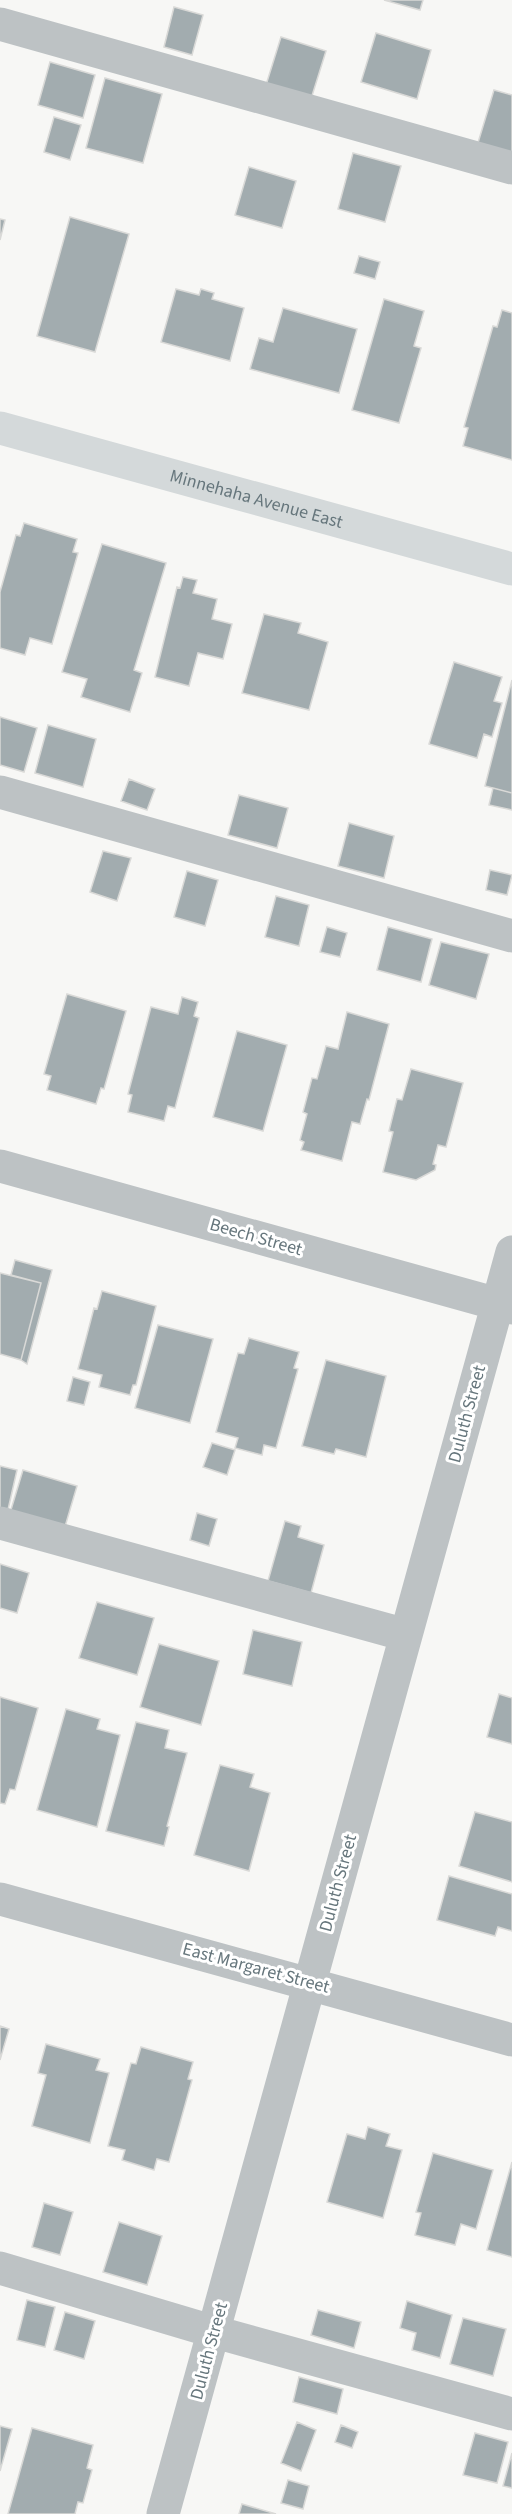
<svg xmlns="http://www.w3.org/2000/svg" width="512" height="2514" font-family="'Source Sans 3',sans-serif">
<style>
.building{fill:#a2acaf;stroke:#d9d9d7;stroke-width:1.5}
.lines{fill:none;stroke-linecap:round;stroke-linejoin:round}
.minor{stroke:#bdc2c4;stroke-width:33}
.major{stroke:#d4d9da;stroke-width:33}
.labels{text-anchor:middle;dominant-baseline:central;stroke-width:6;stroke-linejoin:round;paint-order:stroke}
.street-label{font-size:18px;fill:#66767c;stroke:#fff}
</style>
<rect width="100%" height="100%" fill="#f7f7f5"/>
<path class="building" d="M384,0h39l-3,10z
M174,7l29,8 -11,40 -28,-8z
M376,33l55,17 -14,49 -56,-17z
M281,37l45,14 -15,48 -45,-14z
M50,62l45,13 -12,43 -45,-13z
M105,78l57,16 -19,69 -57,-15z
M494,90l18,5v62l-35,-11z
M54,117l27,8 -11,35 -26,-8z
M353,153l48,13 -16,56 -47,-13z
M249,167l47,14 -14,47 -47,-13z
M70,217l59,17 -34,118 -58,-16z
M0,219l5,1 -5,20z
M359,256l21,6 -5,17 -21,-6z
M176,289l23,6 2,-6 13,4 -2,6 32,9 -14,53 -69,-19z
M384,299l40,12 -10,35 7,2 -22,75 -47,-13z
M283,308l74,21 -18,64 -89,-24 9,-31 14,4z
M502,310l10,3v147l-49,-14 5,-18 -4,-1 29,-101 4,1z
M24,523l53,16 -4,13 5,1 -26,91 -22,-6 -5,17 -25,-7v-56l16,-57 4,1z
M102,544l64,19 -32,107 8,3 -12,39 -49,-15 6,-18 -25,-7z
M183,577l14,3 -4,13 24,6 -5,20 20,5 -9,35 -25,-6 -9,33 -34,-9 22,-90 3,1z
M264,614l37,9 -3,10 30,9 -19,68 -67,-17z
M454,662l48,15 -8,24 8,2 -10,34 -8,-3 -7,24 -48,-14z
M512,680v113l-27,-7z
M0,717l37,11 -13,44 -24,-7z
M48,725l48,14 -13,48 -48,-14z
M129,779l26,10 -8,21 -26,-9z
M493,788l19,5v17l-23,-5z
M239,795l49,13 -11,40 -49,-13z
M349,823l45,13 -10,42 -46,-12z
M103,851l28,7 -14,43 -27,-9z
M490,870l22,5 -5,20 -21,-5z
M187,871l31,9 -13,46 -31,-9z
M276,896l33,9 -10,41 -34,-9z
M327,927l20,6 -7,24 -20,-5z
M388,927l44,12 -11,43 -44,-12z
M441,942l48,12 -13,45 -47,-14z
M67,994l59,17 -22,78 -3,-1 -5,16 -49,-14 4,-14 -7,-2z
M182,997l16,5 -4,14 5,2 -24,90 -7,-2 -4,15 -36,-9 4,-17 -4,-1 23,-87 27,7z
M347,1012l42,12 -20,76 -2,-1 -7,25 -8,-2 -10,39 -41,-11 3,-8 -4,-2 7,-26 -4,-2 9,-34 5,1 9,-33 12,3z
M237,1031l50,14 -24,86 -50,-14z
M411,1069l52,14 -17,64 -8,-2 -5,19 3,1 -1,5 -19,10 -33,-8 10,-40 -4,-1 8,-32 5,1z
M15,1260l37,10 -25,94 -6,-4 20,-77 -30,-8z
M0,1273l41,10 -20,77 -21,-6z
M102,1291l54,15 -20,79h-3l-3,10 -31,-8 3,-12 -24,-6 16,-61 3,1z
M158,1325l55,14 -23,84 -55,-15z
M249,1338l50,14 -5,16 4,1 -22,79 -12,-3 -2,10 -27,-7 3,-10 -22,-6 22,-79 6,1z
M326,1360l60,16 -20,81 -30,-8 -2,5 -32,-8z
M73,1377l17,5 -6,23 -17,-4z
M212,1443l23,7 -8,25 -24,-8z
M0,1466l17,4 -10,44 -7,-2z
M23,1470l54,16 -13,44 -54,-17z
M197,1513l20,6 -8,27 -19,-6z
M285,1521l16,5 -3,11 26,8 -13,48 -43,-12z
M0,1564l29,9 -12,40 -17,-5z
M97,1602l57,16 -17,57 -58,-17z
M253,1630l49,12 -10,44 -49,-12z
M159,1644l60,17 -18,64 -61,-18z
M499,1694l13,4v46l-25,-7z
M0,1697l38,11 -23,82 -5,-1 -5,15 -5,-1z
M66,1709l34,10 -3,10 23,6 -23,92 -60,-17z
M136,1722l33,8 -4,18 22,5 -20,73 2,1 -5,19 -58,-15z
M220,1765l34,9 -4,13 20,6 -21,78 -55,-16z
M475,1812l37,10v60l-53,-16z
M449,1876l63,18v37l-14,-4 -3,9 -58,-16z
M0,2026l9,3 -9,31z
M46,2044l54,15 -4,11 13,3 -19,70 -58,-17 14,-51 -8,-2z
M141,2047l52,15 -5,17 4,1 -23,82 -12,-3 -3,11 -32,-10 3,-10 -17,-4 23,-83 5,1z
M368,2127l22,7 -4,12 16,4 -19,68 -56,-16 20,-68 18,5z
M433,2153l60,17 -17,59 -15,-5 -6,21 -40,-10 6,-22 -5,-1z
M512,2162v95l-25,-7z
M44,2203l29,9 -13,43 -28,-8z
M119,2222l43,14 -15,49 -44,-13z
M27,2300l28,7 -10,40 -28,-7z
M407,2301l45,14 -12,43 -28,-8 4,-17 -16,-5z
M318,2310l43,12 -7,26 -43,-13z
M65,2312l30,9 -11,38 -30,-9z
M463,2318l43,11 -13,47 -43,-12z
M299,2377l44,12 -6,25 -44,-12z
M297,2422l19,8 -15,41 -20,-8z
M341,2425l17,7 -6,16 -17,-6z
M0,2426l12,3 -12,42z
M32,2428l61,17 -6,23 5,2 -9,33 -5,-1 -3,12h-67z
M475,2433l33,9 -11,41 -34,-8z
M512,2453v35l-9,-2z
M288,2480l21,6 -6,23 -22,-6z
M242,2504l34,10h-37z"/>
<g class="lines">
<path class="minor" d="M0,24l512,144
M0,792l512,144
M0,1166l512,142
M0,1523l406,112
M0,1899l512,141
M0,2268l215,64 297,82
M163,2514l349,-1262"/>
<path class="major" id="s1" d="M0,428l512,141"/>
</g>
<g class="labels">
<g class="street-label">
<text stroke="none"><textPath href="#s1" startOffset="266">Minnehaha Avenue East</textPath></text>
<text transform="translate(256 1237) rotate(16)">Beech Street</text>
<text transform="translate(467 1414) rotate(-75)">Duluth Street</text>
<text transform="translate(338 1883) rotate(-75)">Duluth Street</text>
<text transform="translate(256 1968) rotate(15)">East Margaret Street</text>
<text transform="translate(209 2351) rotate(-75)">Duluth Street</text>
</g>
</g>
</svg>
